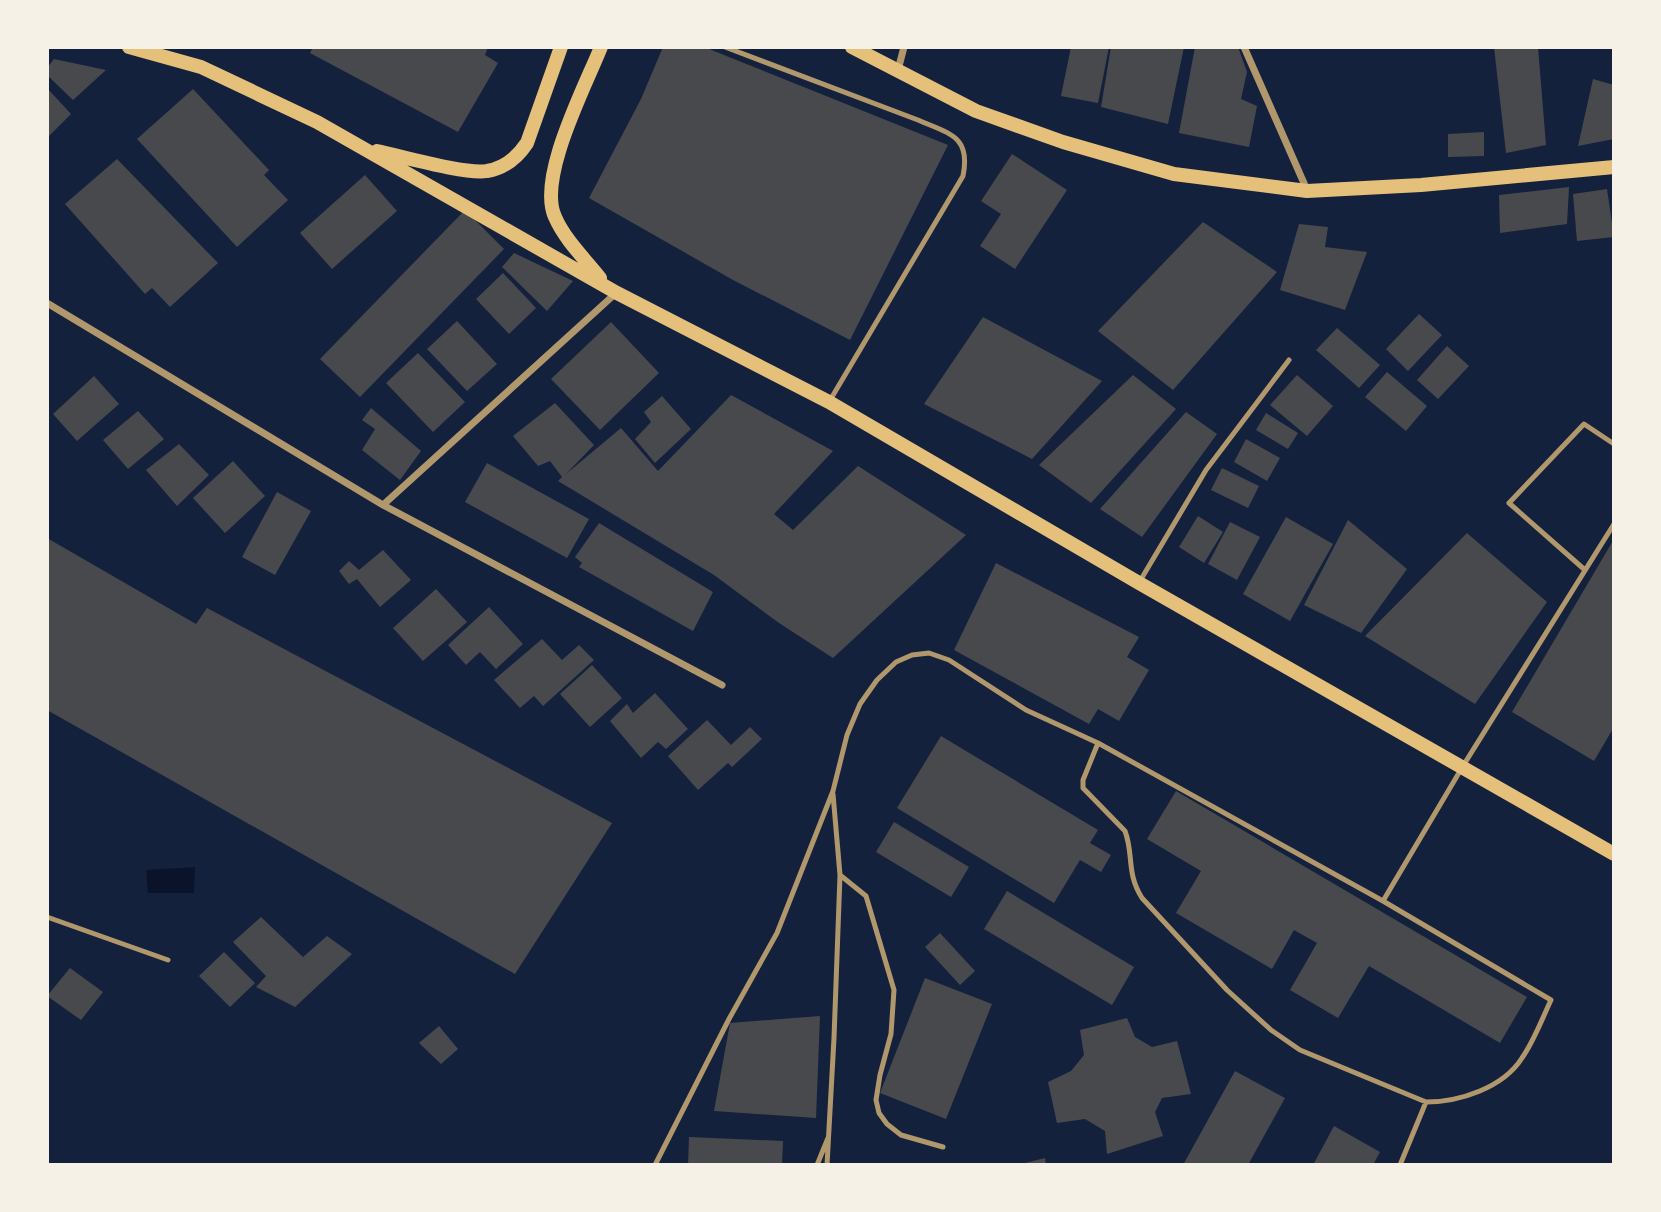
<svg xmlns="http://www.w3.org/2000/svg" width="1661" height="1212" font-family="'DejaVu Sans',sans-serif">
<style>
.water{fill:#0b132b}
.building{fill:#48494c}
.lines{fill:none;stroke-linecap:round;stroke-linejoin:round}
.service{stroke:#b1986c;stroke-width:5}
.minor{stroke:#b1986c;stroke-width:7}
.secondary{stroke:#e5c07b;stroke-width:14}
</style>
<rect width="100%" height="100%" fill="#14213d"/>
<path class="water" d="M195,867l-1,26h-46l-2,-23z"/>
<path class="building" d="M313,47h175l-3,8 13,8 -40,69 -148,-79z
M663,47h41l244,98 -98,195 -117,-60 -144,-82 52,-99z
M1071,47h38l-11,56 -37,-7z
M1111,47h73l-16,77 -67,-17z
M1195,47h43l9,25 -6,27 16,7 -8,41 -70,-14z
M1494,47h44l8,98 -40,8z
M54,59l52,11 -33,30 -26,-25v-7z
M1593,79l21,6v54l-36,7z
M47,88l24,26 -24,24z
M193,89l76,81 -5,5 24,25 -51,47 -100,-108z
M1484,132v24l-36,1v-23z
M1012,154l55,36 -52,79 -35,-23 21,-32 -20,-13z
M117,159l101,104 -48,44 -18,-19 -7,6 -80,-90z
M365,175l32,36 -65,58 -32,-36z
M1569,187l-2,37 -67,9 -1,-38z
M1607,189l7,48 -37,4 -4,-47z
M465,210l39,39 -144,148 -40,-38z
M1203,222l74,50 -104,118 -75,-59z
M1299,224l29,3 -3,20 42,5 -22,58 -65,-20z
M514,253l59,28 -26,30 -45,-44z
M503,273l33,35 -27,26 -33,-35z
M1419,314l23,21 -34,36 -22,-22z
M983,317l119,64 -70,78 -108,-55z
M457,321l40,43 -30,27 -40,-42z
M611,322l48,51 -59,57 -49,-51z
M1337,328l43,37 -21,23 -43,-38z
M1447,346l22,20 -31,33 -21,-19z
M418,353l47,49 -32,30 -47,-49z
M1387,372l40,34 -21,25 -41,-34z
M1133,375l43,34 -85,94 -52,-38z
M1297,375l36,31 -26,30 -37,-31z
M94,376l25,28 -42,37 -24,-27z
M731,395l102,56 -59,63 19,16 65,-64 108,69 -133,123 -54,-35 -65,-48 -156,-94 4,-4 -12,-16 -12,5 -25,-30 42,-33 39,42 -28,29 55,-46 37,43z
M662,396l29,33 -36,34 -20,-24 16,-17 -7,-10z
M371,408l50,43 -21,29 -38,-30 13,-21 -13,-9z
M138,411l26,28 -36,30 -25,-29z
M1186,412l31,22 -75,103 -42,-28z
M1266,413l32,20 -10,16 -32,-19z
M1246,439l34,19 -13,23 -33,-19z
M179,444l30,31 -32,31 -31,-36z
M233,461l32,35 -40,37 -32,-35z
M487,463l102,56 -22,39 -102,-56z
M1222,468l37,18 -11,22 -37,-18z
M277,492l34,19 -36,64 -33,-18z
M1198,516l25,16 -19,31 -25,-16z
M1286,517l47,27 -43,77 -47,-27z
M1348,520l59,49 -46,64 -57,-28z
M1230,522l30,15 -23,43 -29,-16z
M599,523l114,69 -20,39 -114,-64 3,-4 -7,-6z
M1467,533l80,69 -72,102 -110,-68z
M47,538l149,86 11,-16 405,215 -97,151 -468,-264z
M1614,539v188l-20,34 -82,-49z
M383,550l28,30 -31,27 -23,-28 -8,5 -10,-13 10,-10 10,9z
M996,563l143,74 -12,20 22,13 -30,51 -21,-12 -9,15 -135,-74z
M436,589l31,33 -44,39 -30,-33z
M489,607l34,37 -27,25 -16,-17 -14,13 -18,-20z
M542,639l20,21 17,-15 15,15 -51,46 -9,-10 -14,12 -26,-28z
M592,665l30,33 -32,29 -30,-33z
M655,693l33,36 -22,20 -8,-7 -17,16 -31,-37 17,-17 6,9z
M707,720l24,25 19,-18 12,12 -30,28 -4,-4 -30,27 -30,-34z
M941,736l157,94 -8,13 21,12 -10,17 -21,-12 -26,43 -157,-95z
M1176,791l351,206 -27,46 -131,-77 -31,52 -48,-28 27,-47 -23,-13 -22,39 -96,-56 25,-42 -54,-32z
M894,822l75,45 -18,30 -75,-45z
M1007,891l127,76 -22,38 -128,-76z
M261,917l42,40 24,-21 25,18 -57,53 -39,-20 10,-11 -33,-34z
M940,933l35,38 -15,14 -35,-38z
M224,952l31,31 -25,24 -31,-31z
M70,968l33,24 -22,28 -34,-24z
M925,978l67,26 -46,115 -66,-26z
M820,1016l-4,102 -102,-7 16,-88z
M1127,1018l8,19 17,10 25,-6 14,53 -29,4 -7,14 8,24 -56,18 -2,-23 -20,-12 -28,4 -9,-41 23,-11 13,-16 -4,-25z
M439,1026l19,23 -17,15 -22,-21z
M1235,1071l50,27 -37,67h-65z
M1334,1126l46,26 -7,13h-60z
M689,1137l94,4 -1,24h-94z
M1045,1158l1,7h-25v-1z"/>
<g class="lines">
<path class="service" d="M725,47l193,73c32,14 53,16 45,56l-134,226
M1585,570l-76,-67 75,-79 30,20
M1140,581l66,-111 83,-110
M1098,743l285,158 168,99c-9,19 -17,41 -29,58 -19,30 -63,44 -96,44l-126,-52 -29,-20 -44,-40 -85,-92c-16,-25 -8,-43 -17,-67l-42,-43v-8z
M840,875l26,21 28,94 -3,44 -11,41 -4,25 3,13 8,11 14,11 42,12
M1383,901l80,-135 151,-242
M47,917l121,43
M655,1165l74,-146 48,-86 56,-142 14,-56 13,-31 17,-24 19,-18 16,-7 17,-2 20,7 77,50 72,33
M817,1165l11,-27
M827,1165l7,-127 6,-163 -7,-81
M1400,1165l26,-63"/>
<path class="minor" d="M1244,47l63,143
M898,70l6,-23
M47,303l336,202 339,180
M383,505l233,-212"/>
<path class="secondary" d="M129,47l72,20 116,55 300,171 212,109 310,181 475,271
M852,47l124,64 87,31 111,32 133,17 114,-6 193,-18
M377,151c24,5 90,24 110,20 18,-3 30,-13 40,-28l34,-96
M600,278c-15,-19 -35,-38 -45,-61 -18,-39 30,-130 46,-170"/>
</g>
<rect width="1661" height="1212" fill="none" stroke="#f6f1e7" stroke-width="98"/>
</svg>
